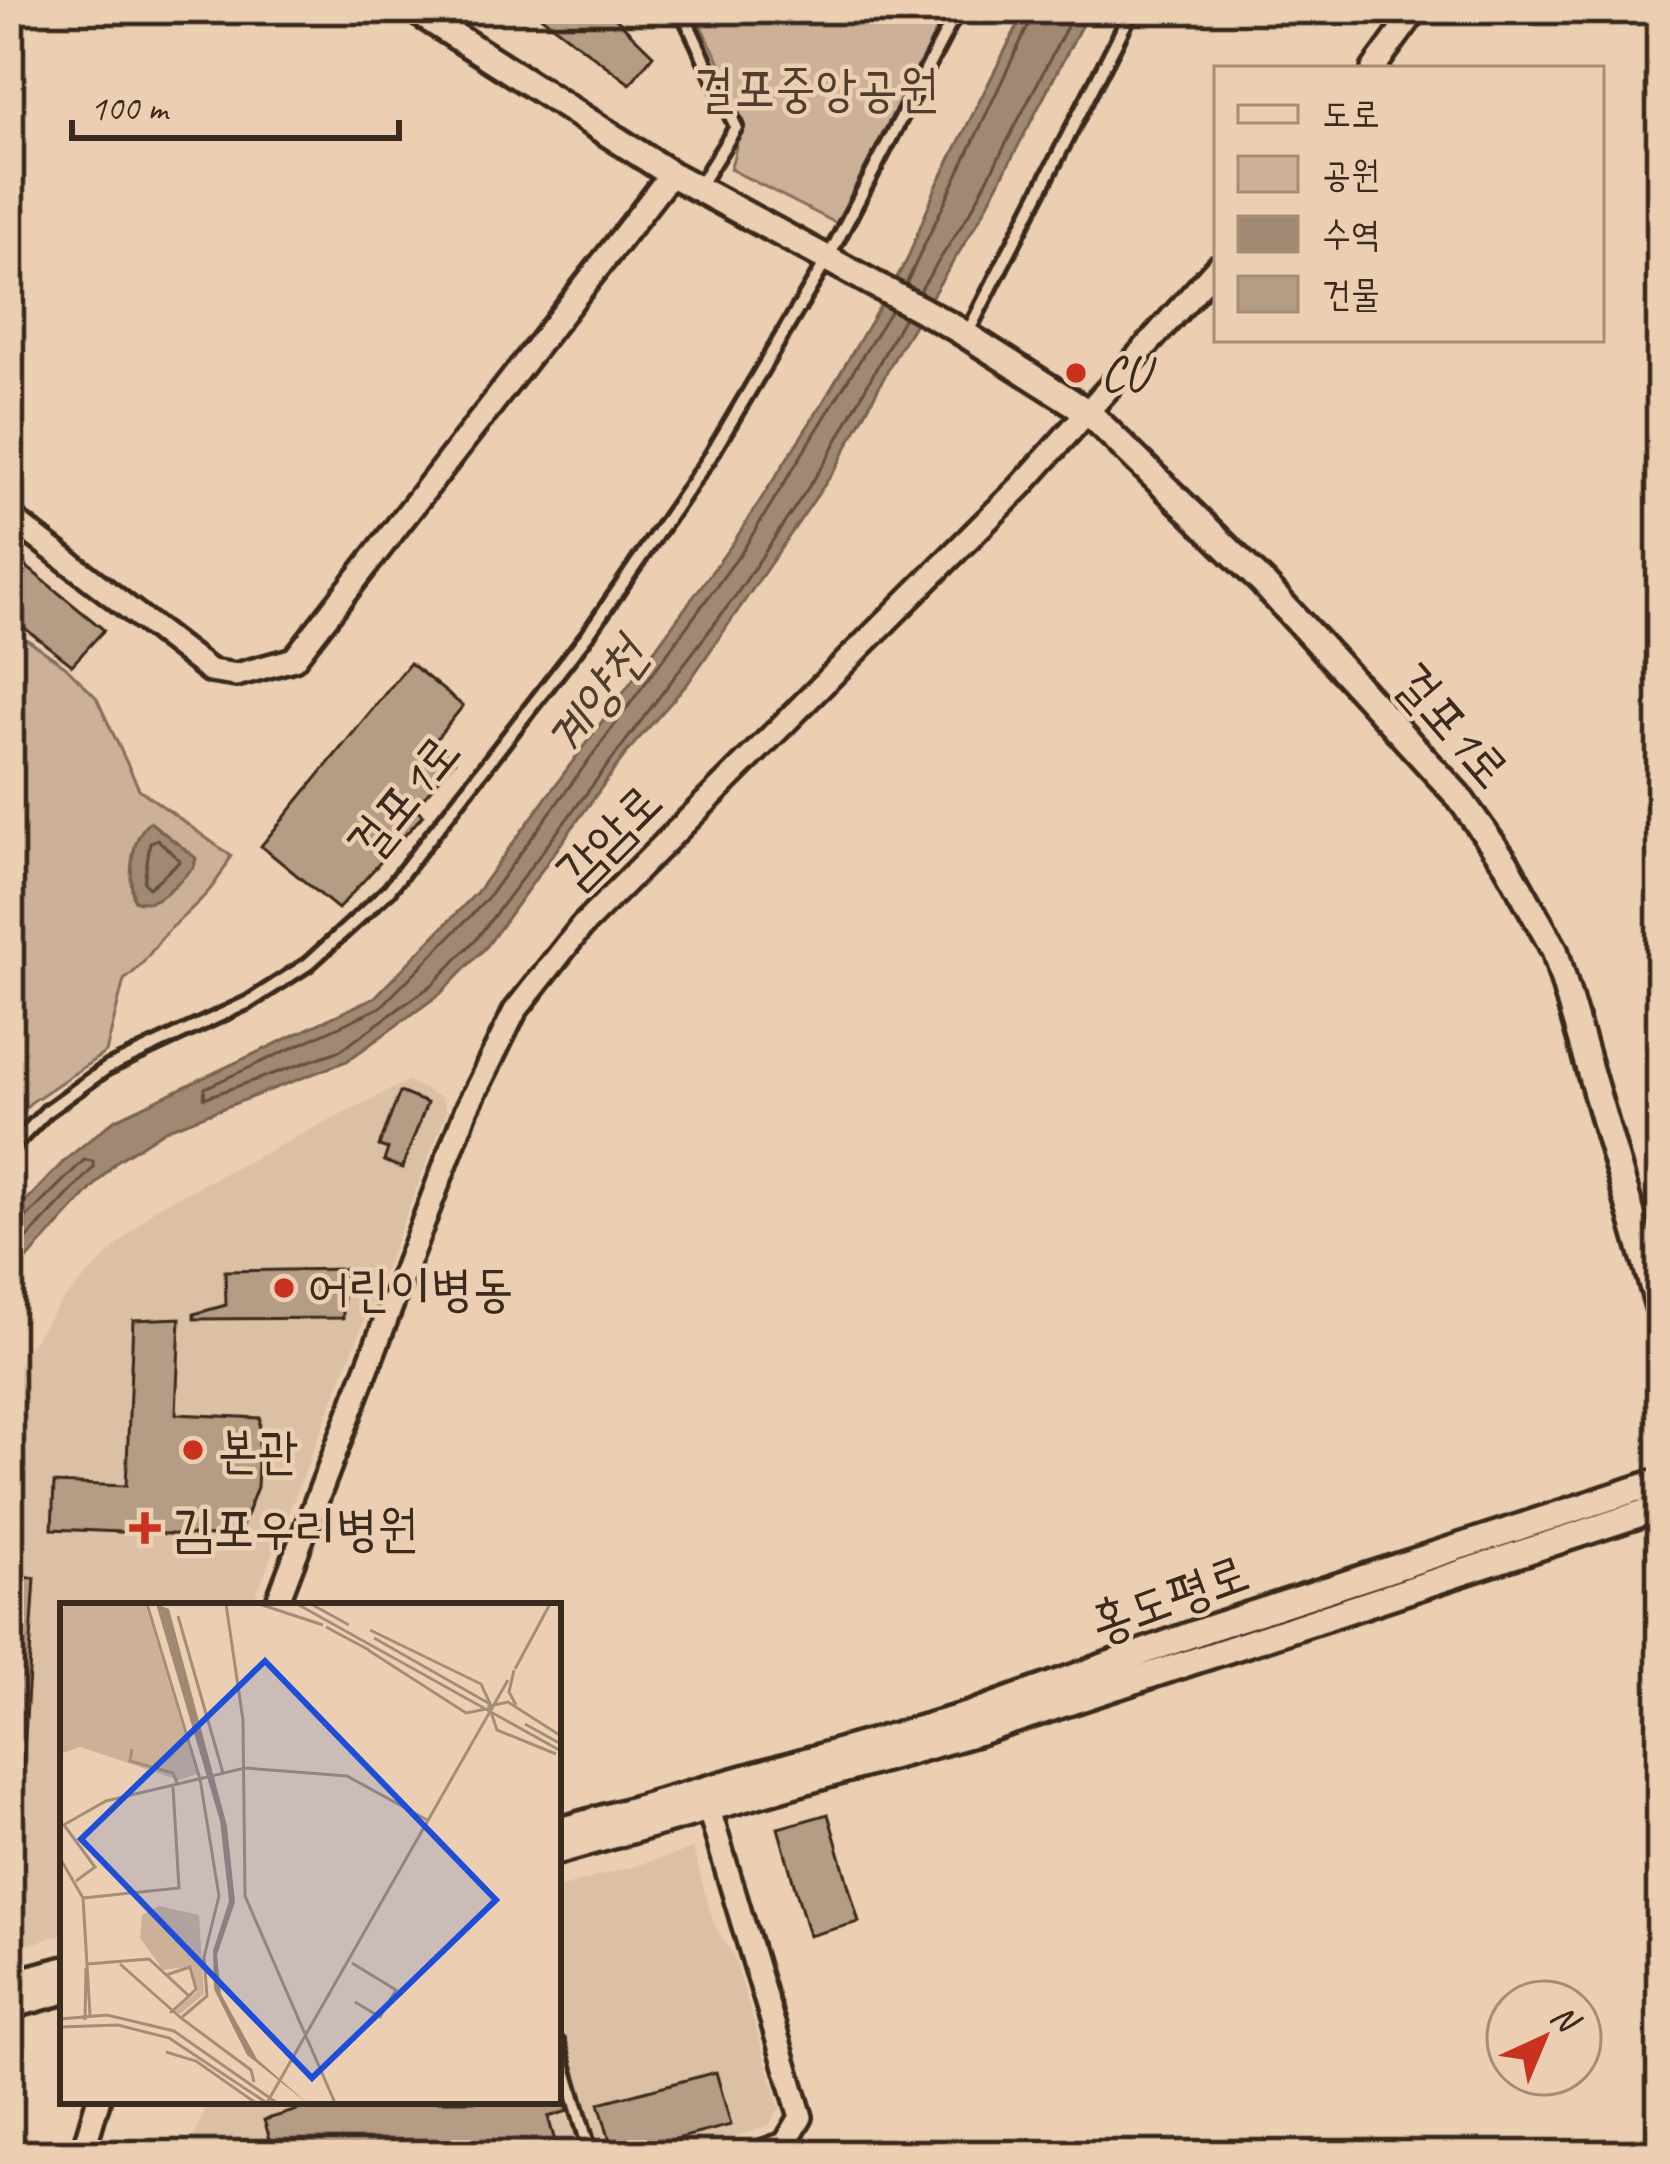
<svg xmlns="http://www.w3.org/2000/svg" width="1670" height="2164" font-family="Caveat,'Poor Story',sans-serif">
<style>
.built{fill:#dcc0a5}
.green{fill:#ccb198;stroke:#846e5b;stroke-width:3}
.water{fill:#a08873;stroke:#786251;stroke-width:3}
.lines{fill:none;stroke-linecap:round;stroke-linejoin:round}
.shore{stroke:#635040;stroke-width:3}
.building{fill:#b59c85;stroke:#3b2a1e;stroke-width:3}
.service-casing{stroke:#3b2a1e;stroke-width:20}
.minor-casing{stroke:#3b2a1e;stroke-width:30}
.tertiary-casing{stroke:#3b2a1e;stroke-width:33}
.service{stroke:#eccfb3;stroke-width:10}
.minor{stroke:#eccfb3;stroke-width:21}
.tertiary{stroke:#eccfb3;stroke-width:24}
.poi-dot{fill:#c8321e;stroke:#eccfb3;stroke-width:4.5}
.labels{text-anchor:middle;dominant-baseline:central;stroke-width:9;stroke-linejoin:round;paint-order:stroke}
.park-label{font-size:51px;fill:#513e30;stroke:#eccfb3}
.poi-label{font-size:51px;fill:#3b2a1e;stroke:#eccfb3;text-anchor:start}
.street-label{font-size:51px;fill:#3b2a1e;stroke:#eccfb3}
.water-label{font-size:54px;font-style:italic;fill:#4f3d2f;stroke:#eccfb3}
.inset-road{fill:none;stroke:#a58d77;stroke-width:3}
.view{fill:#1d4ed8;fill-opacity:0.15;stroke:#1d4ed8;stroke-width:6}
.inset-edge{fill:none;stroke:#3b2a1e;stroke-width:6}
</style>
<rect width="100%" height="100%" fill="#eccfb3"/>
<filter id="ink" filterUnits="userSpaceOnUse"><feTurbulence type="fractalNoise" baseFrequency=".00833" numOctaves="2"/><feDisplacementMap in="SourceGraphic" scale="24" xChannelSelector="R" yChannelSelector="G"/><feConvolveMatrix kernelMatrix="1 2 1 2 8 2 1 2 1" color-interpolation-filters="sRGB"/></filter>
<g filter="url(#ink)">
<path class="built" d="M408,1081l34,17 5,13 -195,495h-189v328l-54,17v-564l13,-30 37,-53 96,-96z
M693,1849l21,75 20,32 46,152 -11,18 -95,29h-487l21,-54h350v-213z"/>
<path class="green" d="M692,9h256l-112,214 -106,-54c23,-64 -10,-103 -38,-160z
M9,633l10,1 46,32 31,31 43,92 92,67c-18,37 -34,47 -62,74 -17,17 -24,36 -45,50l-18,72 -76,51 -21,27z"/>
<path class="water" d="M1026,9h64l-108,206 -84,136 -62,117 -148,215 -61,69 -140,194 -47,48 -93,67 -182,69 -48,31 -108,118v-60l56,-59 49,-40 261,-123 102,-105 256,-349 89,-139 85,-144 29,-73z
M150,822l46,36 -2,9c-17,15 -36,43 -60,33 -6,-22 -3,-65 16,-78z"/>
<g class="lines">
<path class="shore" d="M906,284l130,-275
M919,292l53,-83 104,-200
M891,310l-148,240 -257,350 -105,107 -176,81 -1,10 137,-48 91,-65 45,-47 257,-340 92,-137 78,-144
M157,839l23,22 -31,27 -5,-6 6,-39z
M9,1226l13,-4 62,-62 9,1v7l-84,90"/>
</g>
<path class="building" d="M531,9h64l9,7 4,-5 45,44 -23,29z
M22,563l82,67 -32,35 -63,-49v-38z
M410,663l53,43 -30,37 22,17 -40,48 8,7 -85,94 -77,-63z
M400,1092l27,11 -25,65 -18,-7 4,-12 -9,-3z
M343,1269v49l-149,1v-5l32,-9 -1,-34z
M180,1318l-4,96 84,4 -3,69 -19,50 -186,-8 2,-46 72,3 7,-166z
M9,1576l26,2 -12,189 -14,-1z
M828,1814l31,108 -50,14 -31,-108z
M716,2072l15,53 -117,30 -15,-52z
M327,2101h238l3,10 -20,6 11,38h-284l-11,-35z"/>
<g class="lines">
<g class="service-casing">
<path id="service" d="M681,9l55,118 -37,59
M968,332l165,-323
M9,1150l38,-39 60,-43 142,-66 59,-38 81,-74 199,-256 122,-177 118,-199 130,-249
M558,2043l33,112"/>
</g>
<g class="minor-casing">
<path id="minor" d="M1373,69l44,-60
M9,516l201,155 26,4 58,-16 377,-485
M276,1606l191,-498 48,-97 67,-85 439,-440 196,-219
M704,1793l97,324 -16,27 -32,11
M82,2155l16,-54"/>
</g>
<g class="tertiary-casing">
<path id="tertiary" d="M413,9l258,165 286,155 132,84 174,170 195,213 48,67 49,88 106,364
M558,1831l411,-116 241,-87 451,-147
M558,1851l420,-119 683,-225
M9,1984l54,-14
M9,2006l54,-15"/>
</g>
<use href="#service" class="service"/>
<use href="#minor" class="minor"/>
<use href="#tertiary" class="tertiary"/>
</g>
</g>
<g class="poi-dot">
<circle cx="1076" cy="373" r="12"/>
<circle cx="284" cy="1288" r="12"/>
<circle cx="193" cy="1450" r="12"/>
<path d="M139 1510h12v12h12v12h-12v12h-12v-12h-12v-12h12z"/>
</g>
<g class="labels">
<g class="park-label">
<text x="816" y="88">걸포중앙공원</text>
</g>
<g class="poi-label">
<text x="1100" y="373">CU</text>
<text x="308" y="1288">어린이병동</text>
<text x="217" y="1450">본관</text>
<text x="172" y="1528">김포우리병원</text>
</g>
<g class="street-label">
<text transform="translate(1452 725) rotate(49)">걸포1로</text>
<text transform="translate(403 798) rotate(-51)">걸포1로</text>
<text transform="translate(609 836) rotate(-45)">감암로</text>
<text transform="translate(1169 1598) rotate(-20)">홍도평로</text>
</g>
<g class="water-label">
<text transform="translate(596 697) rotate(-54)">계양천</text>
</g>
</g>
<g transform="translate(60 1603)">
<rect width="501" height="501" fill="#eccfb3"/>
<path d="M7,1h78l52,170 -18,6 -99,-33 -20,7v-143zM99,303l40,9 5,79 -24,20 -7,-2 24,-20 -5,-26 -29,4 -23,-32 2,-23z" fill="#ccb198"/>
<path d="M96,1l13,5 58,217 8,76 -18,53 4,39 36,65 50,44 -60,-48 -33,-66 -1,-38 16,-50 -9,-80z" fill="#a08873"/>
<path class="inset-road" d="M87,1l53,175 19,117 -15,61 3,39 -26,22 70,52 3,12M166,1l17,116 2,176 90,207M199,1l64,21M237,1l264,147M251,1l38,21M118,13l45,157M266,24l43,23M314,35l116,66M308,47l98,63 26,-5 -11,-24 -111,-54M455,66l35,-65M454,67l-5,22 7,13M465,121l36,20M72,146l-2,12 43,12 5,12M496,151l-59,-24 -8,-24 19,-4 53,34M4,222l31,42 -19,14M0,224l46,-26 139,-33 102,8 82,45M0,255l23,40 7,117M23,295l96,-10 -6,-101M292,360l44,27 -16,27 -25,-15M27,361l62,-5 40,37 -19,17M60,361l61,54M106,372l24,-8 6,22 -7,7M0,416l47,-4 67,16 103,72M25,417l1,-52M0,424l58,-2 51,13 98,65M106,449l30,9 60,42M208,498l240,-421"/>
<path class="view" d="M205,58l231,239 -184,178 -231,-239z"/>
<rect width="501" height="501" class="inset-edge"/>
</g>
<rect width="1670" height="2164" fill="none" stroke="#eccfb3" stroke-width="48"/>
<rect x="24" y="24" width="1622" height="2116" fill="none" stroke="#3b2a1e" stroke-width="4.5" filter="url(#ink)"/>
<rect x="1214" y="66" width="390" height="276" fill="#eccfb3" stroke="#a58d77" stroke-width="3"/>
<rect x="1238" y="105" width="60" height="18" fill="#eccfb3" stroke="#a58d77" stroke-width="3"/>
<text x="1322" y="126" font-size="36" fill="#3b2a1e">도로</text>
<rect x="1238" y="156" width="60" height="36" fill="#ccb198" stroke="#a58d77" stroke-width="3"/>
<text x="1322" y="186" font-size="36" fill="#3b2a1e">공원</text>
<rect x="1238" y="216" width="60" height="36" fill="#a08873" stroke="#a58d77" stroke-width="3"/>
<text x="1322" y="246" font-size="36" fill="#3b2a1e">수역</text>
<rect x="1238" y="276" width="60" height="36" fill="#b59c85" stroke="#a58d77" stroke-width="3"/>
<text x="1322" y="306" font-size="36" fill="#3b2a1e">건물</text>
<g transform="translate(1544 2038) rotate(44)"><circle r="57" fill="#eccfb3" stroke="#a58d77" stroke-width="3"/>
<path d="M0-9L21 45L0 30L-21 45Z" fill="#c8321e"/>
<text y="-18" font-size="33" font-weight="bold" text-anchor="middle" fill="#3b2a1e">N</text>
</g>
<path d="M72 120v18h327v-18" fill="none" stroke="#3b2a1e" stroke-width="6"/>
<text x="90" y="120" font-size="36" fill="#3b2a1e" stroke="#eccfb3" stroke-width="9" paint-order="stroke">100 m</text>
</svg>
